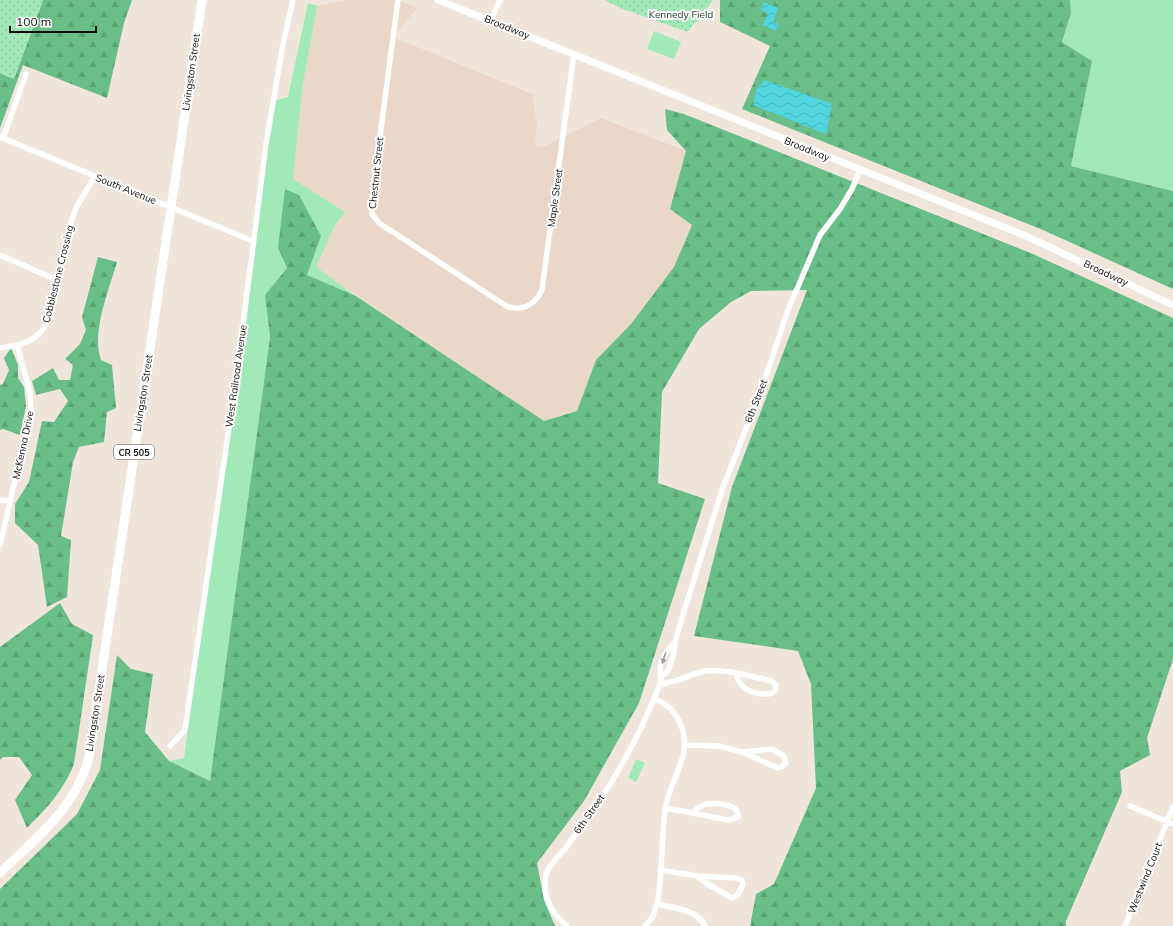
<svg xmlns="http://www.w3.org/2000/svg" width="1173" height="926" font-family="Mulish,sans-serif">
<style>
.built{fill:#e9d8c9}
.green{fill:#a1e9b9}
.forest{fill:url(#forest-firs)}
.park{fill:url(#park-dots)}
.water{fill:url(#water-waves)}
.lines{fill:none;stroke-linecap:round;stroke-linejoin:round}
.minor{stroke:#fff;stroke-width:5.5}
.tertiary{stroke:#fff;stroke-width:7}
.primary{stroke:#fff;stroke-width:9}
.oneway{fill:#9f9e9d}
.labels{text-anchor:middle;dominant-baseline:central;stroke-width:4;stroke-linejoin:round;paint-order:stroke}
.shield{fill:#fff;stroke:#585654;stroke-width:1}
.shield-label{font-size:9px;font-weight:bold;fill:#100d0a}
.park-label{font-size:10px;fill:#123721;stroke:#fff}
.street-label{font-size:10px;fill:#100d0a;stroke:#fff}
</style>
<defs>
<pattern id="forest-firs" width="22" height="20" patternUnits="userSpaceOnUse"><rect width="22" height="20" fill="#6abe89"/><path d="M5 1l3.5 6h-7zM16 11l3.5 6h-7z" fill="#5ba275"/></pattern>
<pattern id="park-dots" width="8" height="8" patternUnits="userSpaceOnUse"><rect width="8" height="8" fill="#a1e9b9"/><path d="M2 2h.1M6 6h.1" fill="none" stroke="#8ac79e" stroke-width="1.8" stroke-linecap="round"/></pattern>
<pattern id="water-waves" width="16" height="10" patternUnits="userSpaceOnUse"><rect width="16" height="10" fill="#51d5df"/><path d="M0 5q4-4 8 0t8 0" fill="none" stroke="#46b6be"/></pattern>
</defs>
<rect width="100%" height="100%" fill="#efe5db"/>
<path class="built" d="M349,0h49l19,8 -24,29 139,57 5,30 -2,21 8,2 58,-29 85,33 -16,58 22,16 -18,42 -43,57 -35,37 -19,50 -33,10 -229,-154 19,-40 11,-15 -52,-33 9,-89 15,-84z"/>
<path class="green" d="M1070,0h103v191l-102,-25 21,-105 -30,-19 9,-29z
M308,3l9,3 -15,84 -9,89 52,33 -11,15 -18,40 40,29 -49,-21 14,-39 -43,12 9,20 -22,27 5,42 -60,444 -41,-20 15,-3 86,-639 3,-18 15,-4z
M654,31l27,11 -7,17 -27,-10z
M636,759l9,4 -9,19 -8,-4z"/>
<path class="forest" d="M43,0h89l-8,23 -17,75 -84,-33 -23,63v-55l14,6z
M720,0h350l1,13 -9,29 30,19 -21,105 102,25v98l-130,-59 -301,-121 28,-63 -50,-24z
M665,109l19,5 349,140 140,64v341l-26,79 3,17 -30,16 2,21 -56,129v5h-316l6,-32 18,-10 42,-96 -5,-104 -13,-33 -104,-15 38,-149 75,-197 -56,1 -20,11 -32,27 -37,63 -4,91 47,16 -66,204 -55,98 -47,62 7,37 11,26h-555v-37l77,-75 23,-44 17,-115 14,14 22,5 -8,58 24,29 41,20 60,-444 -5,-42 22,-27 -9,-20 7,-59 14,6 22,41 -14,39 49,21 188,125 33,-10 19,-51 35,-36 43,-57 18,-42 -22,-16 16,-58 -19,-21z
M98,257l19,5c-8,28 -26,71 -16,98l11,5 4,43 -9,4 -3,30 -25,5 -6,15 -12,74 10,4 -4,57 -20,10 -9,-62 -23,-22v-19l14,-22 13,-61 12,1 14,-21 -8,-12 -24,6 -4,-14 21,-13 6,12h11l3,-15 -8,-6 15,-15 6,-14 -4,-13z
M11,348l7,17v13l6,9 2,19 -6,29 -17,-6 -3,1v-45l3,-1 6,-14 -5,-12z
M60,603l12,21 21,11 -19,129c-11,27 -26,43 -47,64l-12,-28 17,-25 -13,-18h-16l-3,3v-113z"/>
<path class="park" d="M0,0h43l-29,79 -14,-6z
M605,0h108l-15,22h-3l-7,10 -68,-24z"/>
<path class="water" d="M764,2l14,6 -5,14 6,2 -3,7 -13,-6 5,-12 -7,-3z
M765,80l67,24 -6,30 -73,-29 3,-15z"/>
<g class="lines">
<path class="minor" d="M398,0l-27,204 1,10 7,9 129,84c16,4 28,-3 34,-18l32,-235
M491,20l9,-20
M0,137l253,104
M3,138l23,-64
M0,255l57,25
M0,348c20,-3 35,-5 46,-23l26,-106 5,-13 18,-30
M0,500l10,1
M0,545l31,-134 -1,-19 -13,-47
M662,676l6,-5 6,-18 1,-11 7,-24 40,-128 40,-102 26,-78 32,-75 20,-26 12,-20 8,-19
M660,684c19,-2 28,-9 45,-13 18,-3 48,6 67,10l4,4 -1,6c-10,8 -38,0 -38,-17
M685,745l34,1 23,6
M170,746l15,-16 51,-350 30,-236 17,-100 10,-44
M772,749l12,7 2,7 -5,4 -3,1 -36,-16z
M706,804c11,-1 33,-1 32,13l-10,3 -35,-7 5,-5z
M1130,806l43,18
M665,808l28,5
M660,870l38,6
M698,876l38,2 6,2 1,4 -5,11 -6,3 -28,-16z
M657,904c17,4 40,5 48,22
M567,926c-16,-13 -25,-30 -21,-51 2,-9 12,-18 18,-25 12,-16 24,-33 36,-50 24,-36 44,-75 60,-116 2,-7 0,-10 0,-16 1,-11 8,-19 15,-26
M645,926l7,-8 5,-14c6,-31 4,-63 8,-94 4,-31 30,-55 15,-87 -5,-12 -14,-20 -26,-24
M1125,926l48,-119"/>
<path class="tertiary" d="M438,0l588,236 147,69"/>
<path class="primary" d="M0,873c36,-35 76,-65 89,-116l113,-757"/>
</g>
<defs><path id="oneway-solid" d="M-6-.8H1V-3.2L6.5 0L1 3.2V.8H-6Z"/></defs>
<use class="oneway" href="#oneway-solid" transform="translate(664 658) rotate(108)"/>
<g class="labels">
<rect class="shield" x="114" y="445" width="40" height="14" rx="3"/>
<g class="shield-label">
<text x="134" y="452">CR 505</text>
</g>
<g class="park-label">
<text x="681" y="14">Kennedy Field</text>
</g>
<g class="street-label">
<text transform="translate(507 27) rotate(22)">Broadway</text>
<text transform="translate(191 72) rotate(-82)">Livingston Street</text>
<text transform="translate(807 149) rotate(22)">Broadway</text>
<text transform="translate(376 173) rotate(-84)">Chestnut Street</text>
<text transform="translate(126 189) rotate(22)">South Avenue</text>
<text transform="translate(555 198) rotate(-82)">Maple Street</text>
<text transform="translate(1106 273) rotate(25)">Broadway</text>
<text transform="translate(58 274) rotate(-76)">Cobblestone Crossing</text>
<text transform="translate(236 376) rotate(-82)">West Railroad Avenue</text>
<text transform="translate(143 393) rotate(-81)">Livingston Street</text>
<text transform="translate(756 401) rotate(-69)">6th Street</text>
<text transform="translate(23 445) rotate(-78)">McKenna Drive</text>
<text transform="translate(95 713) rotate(-81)">Livingston Street</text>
<text transform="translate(589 814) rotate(-55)">6th Street</text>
<text transform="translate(1145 878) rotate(-68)">Westwind Court</text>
</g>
</g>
<path d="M10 26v6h86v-6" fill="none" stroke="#100d0a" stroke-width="2"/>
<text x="16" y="26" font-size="12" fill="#100d0a" stroke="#ffffff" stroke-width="3" paint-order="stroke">100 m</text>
</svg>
